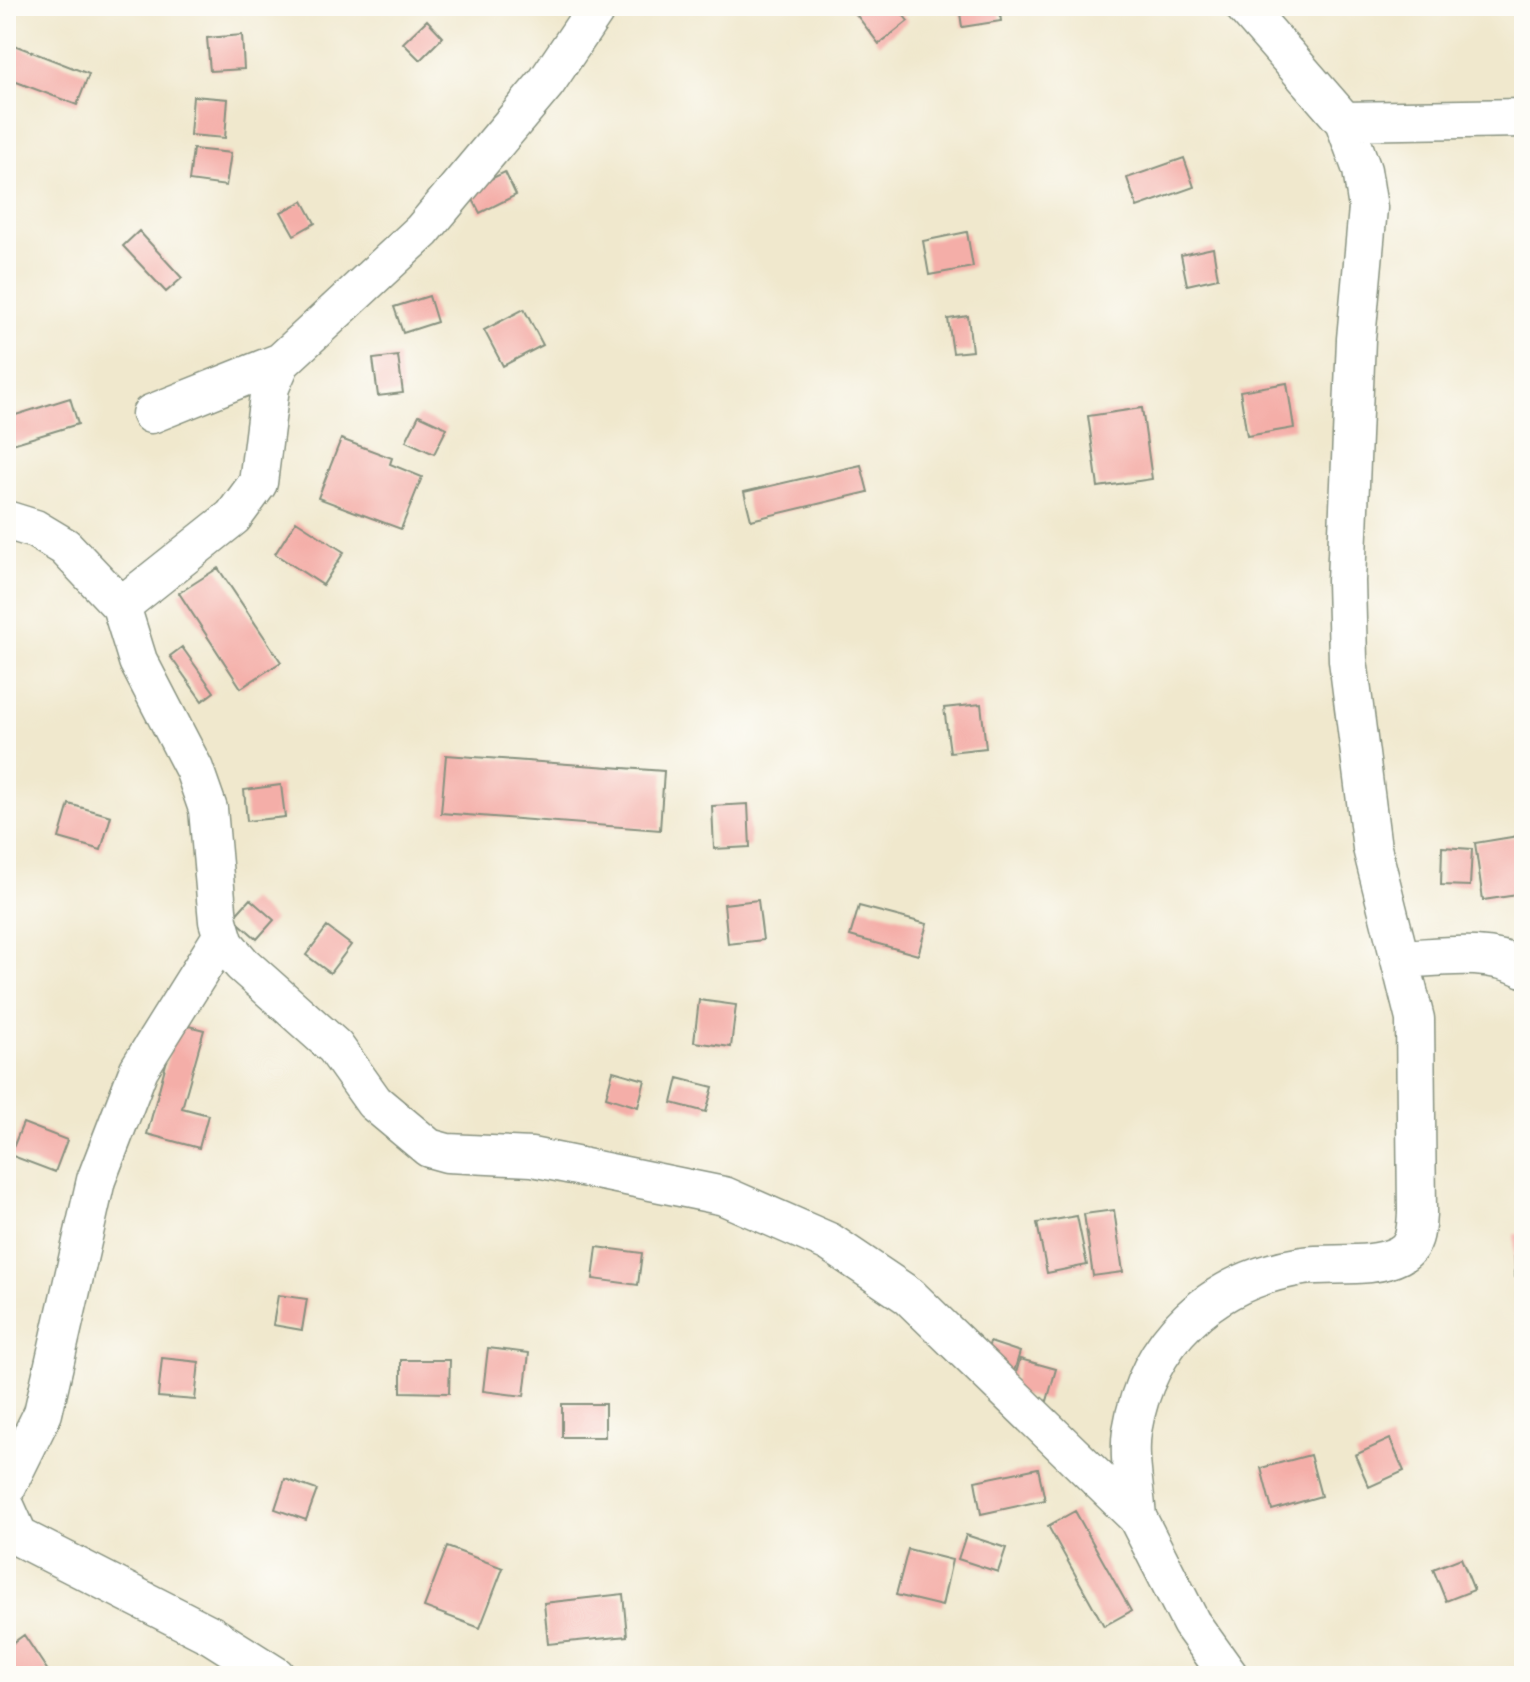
<svg xmlns="http://www.w3.org/2000/svg" width="1530" height="1682" font-family="'Indie Flower',sans-serif">
<style>
.building{fill:#f4aea8}
.lines{fill:none;stroke-linecap:round;stroke-linejoin:round}
.minor-casing{stroke:#889280;stroke-width:41}
.minor{stroke:#fff;stroke-width:38}
</style>
<rect width="100%" height="100%" fill="#fdfcf7"/>
<filter id="ink" filterUnits="userSpaceOnUse"><feTurbulence type="fractalNoise" baseFrequency=".0125" numOctaves="2"/><feDisplacementMap in="SourceGraphic" scale="16" xChannelSelector="R" yChannelSelector="G"/><feConvolveMatrix kernelMatrix="1 2 1 2 8 2 1 2 1" color-interpolation-filters="sRGB"/></filter>
<filter id="wash" filterUnits="userSpaceOnUse"><feTurbulence type="fractalNoise" baseFrequency=".006" numOctaves="4" result="noise"/><feDisplacementMap in="SourceGraphic" scale="32" xChannelSelector="R" yChannelSelector="G"/><feGaussianBlur stdDeviation="1.8" result="paint"/><feColorMatrix in="noise" values="0 0 0 0 0 0 0 0 0 0 0 0 0 0 0 0 0 1.4 0 .05"/><feComposite in="paint" operator="in"/></filter>
<g filter="url(#wash)">
<rect width="100%" height="100%" fill="#f0e8cd"/>
<g id="blocks">
<path class="building" d="M855,6h41l12,15 -29,23 -27,-35z
M959,6h40l2,15 -39,6z
M427,20l16,17 -23,23 -17,-17z
M242,35l2,34 -34,2 -3,-33z
M14,45l75,29 -12,31 -71,-27v-13z
M193,96l35,3 -3,39 -35,-3z
M193,149l38,4 -5,33 -37,-5z
M1184,158l10,29 -57,20 -10,-29z
M505,172l11,23 -36,18 -12,-23z
M303,201l12,22 -21,12 -13,-23z
M139,231l43,47 -16,14 -43,-46z
M967,232l6,35 -44,8 -6,-34z
M1213,248l5,30 -31,7 -6,-30z
M429,296l8,26 -34,11 -9,-26z
M524,309l19,36 -40,21 -19,-36z
M968,316l4,35 -19,2 -5,-34z
M398,356l5,37 -25,3 -5,-37z
M1287,383l7,45 -47,8 -7,-45z
M70,398l8,26 -72,22v-28z
M1142,408l10,71 -54,8 -10,-71z
M419,415l28,13 -13,26 -28,-13z
M341,439l51,19 -2,6 32,13 -21,52 -83,-31z
M861,465l7,27 -117,28 -7,-28z
M296,521l48,31 -21,33 -48,-31z
M218,568l63,94 -40,26 -62,-95z
M182,647l32,45 -12,9 -32,-45z
M981,704l5,44 -36,4 -6,-44z
M446,755l218,16 -4,59 -219,-17z
M281,785l4,32 -38,4 -3,-31z
M69,804l42,12 -10,34 -42,-12z
M748,804l2,43 -36,2 -2,-43z
M1524,835v59l-41,6 -8,-57z
M1442,847l30,2 -2,37 -29,-1z
M250,899l24,21 -17,19 -24,-21z
M758,900l5,40 -35,4 -4,-40z
M859,906l68,18 -9,31 -68,-19z
M327,927l24,18 -21,28 -24,-18z
M699,1000l37,5 -5,42 -37,-5z
M177,1023l27,7 -22,78 26,7 -9,33 -52,-14z
M613,1071l32,9 -7,27 -32,-10z
M678,1078l35,9 -7,25 -34,-9z
M23,1123l44,17 -12,32 -45,-17z
M1114,1210l9,62 -30,4 -9,-62z
M1077,1216l10,49 -40,8 -10,-50z
M1514,1234h10v43h-9z
M597,1247l45,6 -4,32 -45,-6z
M278,1295l29,4 -5,31 -29,-5z
M990,1342l30,10 -8,26 -30,-10z
M488,1348l41,5 -5,43 -41,-5z
M162,1358l37,4 -4,38 -37,-3z
M1020,1359l36,10 -9,32 -36,-10z
M401,1360h49l-1,33 -48,-1z
M562,1404h43v33h-43z
M1390,1439l14,32 -35,16 -14,-32z
M1310,1455l11,41 -49,14 -11,-42z
M1038,1468l7,32 -64,14 -6,-33z
M285,1479l32,11 -11,30 -31,-11z
M1075,1511l56,100 -27,15 -56,-100z
M966,1535l40,13 -8,24 -40,-13z
M447,1547l56,21 -23,60 -56,-21z
M908,1549l44,11 -10,46 -46,-11z
M1461,1558l13,32 -28,11 -13,-32z
M623,1594l4,42 -79,8 -4,-41z
M24,1635l26,39 -3,2h-41v-28z"/>
</g>
</g>
<g filter="url(#ink)">
<use href="#blocks" fill-opacity="0" stroke="#889280" stroke-width="2"/>
<g class="lines">
<g class="minor-casing">
<path id="minor" d="M1344,121l180,-3
M151,414l130,-52
M6,520l29,9 30,18 56,59 17,55 56,108 14,40 10,112 7,23 17,20 93,83 39,55 55,46 18,5 85,4 192,39 105,46 80,54 228,221 54,106 38,53
M121,606l112,-89 25,-34 12,-96 11,-25 141,-131 124,-148 52,-77
M1402,959c40,-2 85,-10 122,9
M6,1488l37,-75 53,-233 43,-111 83,-133
M6,1508l13,29 192,98 65,41
M1137,1517c-2,-27 -9,-59 -5,-86 15,-91 80,-151 171,-165 30,-4 69,3 96,-11 17,-9 17,-26 18,-42l-2,-194 -43,-171 -24,-188 -2,-79 10,-242 12,-131 -6,-38 -18,-49 -100,-115"/>
</g>
<use href="#minor" class="minor"/>
</g>
</g>
<rect width="1530" height="1682" fill="none" stroke="#fdfcf7" stroke-width="32"/>
</svg>
